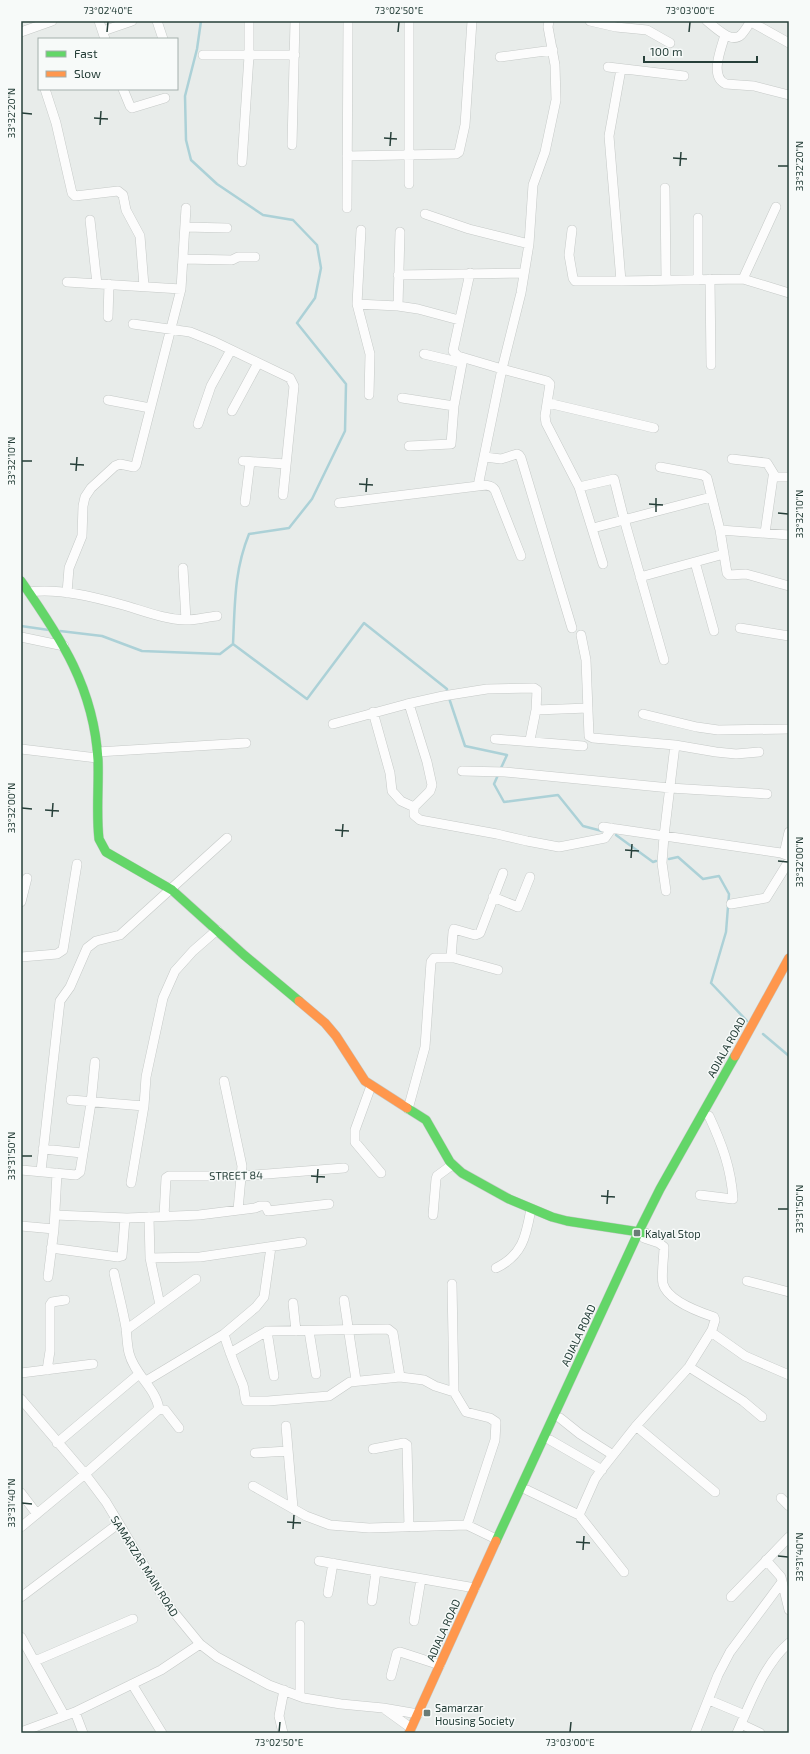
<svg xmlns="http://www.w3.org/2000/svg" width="810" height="1754" font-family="'Exo 2',sans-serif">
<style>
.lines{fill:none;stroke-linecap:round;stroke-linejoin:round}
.stream{stroke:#acd1d7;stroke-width:2.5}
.street-casing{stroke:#c5c9c7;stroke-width:10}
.fast-casing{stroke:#c4c9c7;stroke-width:10}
.slow-casing{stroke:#c4c9c7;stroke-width:10}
.street{stroke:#fcfcfc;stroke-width:9}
.fast{stroke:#63d668;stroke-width:9}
.slow{stroke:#ff974d;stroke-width:9}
.ticks{fill:none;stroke:#263f39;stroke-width:1.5}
.poi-dot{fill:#6a7c77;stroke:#f7faf9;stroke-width:1.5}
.labels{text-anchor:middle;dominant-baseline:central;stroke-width:3;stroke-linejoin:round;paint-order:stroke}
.street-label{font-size:11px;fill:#263f39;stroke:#f7faf9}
.poi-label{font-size:11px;fill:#263f39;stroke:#f7faf9;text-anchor:start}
.neatline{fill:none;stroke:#263f39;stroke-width:1.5}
.ticks-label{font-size:10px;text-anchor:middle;fill:#263f39}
</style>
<rect width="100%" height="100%" fill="#e8ecea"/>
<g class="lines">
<path class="stream" d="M21,626l28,4
M60,631l42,5 40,15 78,3 13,-10c2,-40 1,-73 16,-110l40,-6 23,-29 33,-68 1,-47 -49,-61 18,-25 6,-30 -4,-23 -24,-25 -30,-5 -46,-31 -26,-24 -5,-20 -1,-44 12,-47 4,-28
M233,644l74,55 57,-76 83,66v3
M449,698l16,48 42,9 -6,13
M498,775l-4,9 10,18 54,-7 25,31 19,5
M616,835l37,27 3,-1
M669,859l9,-2 25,22 16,-3 10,18 -3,38 -15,51 36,38
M763,1034l26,22"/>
<g class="street-casing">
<path id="street" d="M99,21l6,18
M157,21l6,18
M549,21l-1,6 7,38 1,35 -11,52 -12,33 -4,59 -8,49 -19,76 45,12 3,3 -5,32 1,7 33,64 24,77
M590,21l26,6 31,3 23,13
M707,21c8,6 24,23 34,14 3,-3 6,-8 8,-11l4,-1 36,20
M103,31l29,-10
M21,32l31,-11
M725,35c-4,14 -16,42 1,49l28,2 35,9
M203,55h92
M500,57l53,-7
M608,67l76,9
M45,89l11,34 16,70 3,3 43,-5 5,4 3,15 14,26 4,50
M123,89l7,17 2,2 33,-10
M292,145l3,-124
M347,156l109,-2 3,-2 6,-27 7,-104
M242,162l7,-106v-35
M409,184v-163
M665,188l1,92
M347,208l1,-187
M425,214l44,15 60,15
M90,220l7,64
M185,227l42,1
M361,230l-4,74 13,50 -1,41
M572,230l-3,25 4,23 2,3h46l122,-2 46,14
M400,232l-2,74 20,3 41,11
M183,259l49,1 6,-3h17
M470,273l-17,78 5,5 44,13 -24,117
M398,275l126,-2
M710,279l1,86
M743,279l33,-72
M698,280v-62
M621,281l-12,-145 12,-67
M67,282l114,7
M357,304l41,2
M108,317l1,-33
M133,324l57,8 25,10 75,36 4,8 -11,109
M424,354l38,9
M402,398l52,8
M108,400l42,8
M548,403l106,25
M232,411l26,-48
M198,424l13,-38 20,-36
M409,446l42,-2 3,-38 9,-48
M485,457l16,2 16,-5 2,1 2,3 51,170
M732,459l35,4 8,13
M243,461l43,3
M660,467l43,8 4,3 13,52 7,43 2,2 17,-1 43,12
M579,487l35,-8 10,40 40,141
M245,502l5,-40
M339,503l139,-17c6,-1 13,-2 17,4l26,66
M593,528l118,-31
M720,530l69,5
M765,533l8,-56h16
M695,562l19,69
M183,568l3,52
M640,577l84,-23
M29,592c30,-4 65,5 94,13 21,6 41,14 63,15 11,0 21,-3 31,-4
M67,593l2,-25 13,-32 1,-30 2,-9 6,-9 24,-22 5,-2 14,3 2,-2 45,-176 5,-81
M740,628l49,8
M581,635l5,25 3,76 4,2 82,7 41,7 20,2 23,-2
M21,637l43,9
M409,704l18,58 5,23 -2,6 -16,16
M373,712l17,61 2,18 9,10 13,6v8l6,5 77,14 30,7 32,6 46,-9 7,-10
M643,714l54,13 21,3 71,-1
M333,724l74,-20 36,-8 44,-7 47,-1 3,2 -1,20 52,-2
M495,739l88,7
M530,740l6,-30
M21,749l76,9
M97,752l149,-9
M462,771l43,1 165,16 97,6
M603,827l178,26 8,3
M784,854l5,-22
M666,891l-4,-28 2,-27 11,-91
M493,897l25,10 12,-30
M21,902l6,-24
M731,904l35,-6 23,-37
M21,957l36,-3 6,-4 14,-86
M451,958l2,-26 1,-3 21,6 5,-2 23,-60
M224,1081l18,85 -4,44
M371,1086l-16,44v12l26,31
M71,1100l73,6
M408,1109l17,-62 6,-85 3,-4h20l44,12
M43,1149l39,4
M21,1170l55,5 4,-3 11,-69 4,-41
M41,1171l19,-170 10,-14 17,-39 9,-7 24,-6 107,-97
M131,1183l13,-77 2,-29 17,-79 12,-27 18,-20 24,-21
M700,1195l33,4c-2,-31 -11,-55 -24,-83
M55,1215l72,3 72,-3 56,-7 5,-2h6l2,5 61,-7
M433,1215l3,-36 1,-3 15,-11
M164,1216l2,-38 3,-2h73l102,-8
M149,1217l1,41 10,47
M21,1226l33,3
M51,1248l67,9 4,-1 3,-38
M150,1258l50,-1 102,-15
M496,1268c27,-13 30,-32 35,-59
M114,1273c4,19 9,37 12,55 1,8 1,17 3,25 5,21 27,35 30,56
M48,1277l6,-48 3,-56
M747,1281l42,11
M452,1284l2,108
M344,1300l12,80
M293,1303l3,28
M126,1330l70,-51
M267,1331l7,45
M309,1331l7,43
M711,1332l34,24 44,19
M224,1334l32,-27 8,-10 7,-50
M230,1353l37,-22 121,-2 5,4 7,44
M689,1367l54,34 19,16
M47,1370l3,-19v-46l2,-3 13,-2
M21,1373l72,-9
M146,1381l78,-47c5,18 12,34 19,51 2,6 1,11 3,16h22l61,-5 21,-14 50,-5 24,3 11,6 19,6 12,20 24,6 6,4 -1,18 -28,85
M21,1399l64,75 21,28 62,103 32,39 17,13 52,28 35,13 37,6 42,4 35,6
M560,1418l20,16 33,21
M286,1426l7,82
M636,1426l79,66
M550,1440l52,30
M57,1443l82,-69
M373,1449l31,-6 3,2 2,82
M255,1453l33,-2
M253,1486l53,30 24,9 39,3 98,-3 29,14
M527,1490l52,25 45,57
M21,1493l16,21
M781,1498l8,8
M579,1515l16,-36 7,-10 34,-43 53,-59 23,-37 3,-10 -1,-3c-15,-5 -46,-16 -51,-33 -2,-8 1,-27 1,-37l-5,-4 -15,-5
M21,1527l64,-53 74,-65 6,1 14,18
M766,1560l15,17 8,33
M319,1561l156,27
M328,1593l5,-30
M21,1597l97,-73
M731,1597l58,-60
M372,1601l4,-30
M414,1621l7,-42
M21,1637l43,78
M35,1661l98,-42
M391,1676l6,-23 3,-1 40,13
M132,1684l30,49
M300,1696v-71
M709,1700l36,15
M386,1710l25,18
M75,1712l8,21
M741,1724l19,9
M21,1732l54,-20 86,-42 39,-26
M283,1733l-4,-17 5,-26
M695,1733l23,-58 12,-23 52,-70
M737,1733c13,-29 27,-69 52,-90"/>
</g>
<g class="fast-casing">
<path id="fast" d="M21,581c40,57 73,107 77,179 1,26 -2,53 1,79l7,13 66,38 72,65 55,46
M407,1108l19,12 24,42 12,11 47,26 43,18 15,4 79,12
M496,1541l143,-310 21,-42 75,-133"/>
</g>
<g class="slow-casing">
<path id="slow" d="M299,1001l26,22 11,13 29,45 42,27
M735,1056l54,-98
M409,1733l87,-192"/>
</g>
<use href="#street" class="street"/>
<use href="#fast" class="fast"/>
<use href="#slow" class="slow"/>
</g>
<path class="ticks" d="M107,32l1,-10M398,32l1,-10M689,32l1,-10M22,113l10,1M94,118l14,1M100,125l1,-14M384,138l13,1M390,146l1,-14M673,158l14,1M680,166l1,-14M778,166h10M22,461h10M70,464l14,1M76,471l1,-14M359,484l14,1M366,492l1,-14M649,504l14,1M656,512v-14M778,513l10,1M22,808l10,1M45,810l14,1M52,817l1,-14M335,830l14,1M342,837l1,-13M625,850l14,1M631,858l1,-14M778,861l10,1M22,1156h10M311,1176l14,1M317,1183l1,-14M601,1196l14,1M607,1204l1,-14M778,1209h10M22,1503l10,1M287,1522l14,1M293,1529l1,-14M576,1542l14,1M583,1550l1,-14M778,1556l10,1M279,1732l1,-10M570,1732l1,-10"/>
<g class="poi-dot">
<rect x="633" y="1229" width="8" height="8" rx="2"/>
<rect x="423" y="1709" width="8" height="8" rx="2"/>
</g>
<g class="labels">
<g class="street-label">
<text transform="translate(726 1047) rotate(-61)">ADIALA ROAD</text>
<text transform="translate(236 1175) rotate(-1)">STREET 84</text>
<text transform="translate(578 1335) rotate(-65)">ADIALA ROAD</text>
<text transform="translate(145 1566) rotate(58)">SAMARZAR MAIN ROAD</text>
<text transform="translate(443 1630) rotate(-66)">ADIALA ROAD</text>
</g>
<g class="poi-label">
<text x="645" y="1233">Kalyal Stop</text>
<text x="435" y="1707">Samarzar<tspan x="435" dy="13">Housing Society</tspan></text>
</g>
</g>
<rect width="810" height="1754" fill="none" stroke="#f7faf9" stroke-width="44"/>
<rect x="38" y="38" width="140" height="52" fill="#f7faf9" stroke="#a3afac"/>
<rect x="46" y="51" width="20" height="6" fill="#63d668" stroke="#a3afac"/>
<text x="74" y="58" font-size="12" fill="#263f39">Fast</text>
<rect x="46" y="71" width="20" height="6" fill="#ff974d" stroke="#a3afac"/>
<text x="74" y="78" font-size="12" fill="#263f39">Slow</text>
<path d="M644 56v6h113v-6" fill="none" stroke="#263f39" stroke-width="2"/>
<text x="650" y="56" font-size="12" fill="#263f39" stroke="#f7faf9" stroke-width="3" paint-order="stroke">100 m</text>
<rect x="22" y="22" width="766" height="1710" class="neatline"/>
<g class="ticks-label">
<text x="108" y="14">73°02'40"E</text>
<text x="399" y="14">73°02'50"E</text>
<text x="690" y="14">73°03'00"E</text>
<text transform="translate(11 113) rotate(-90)" y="4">33°32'20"N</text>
<text transform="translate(799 166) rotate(-90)" y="4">33°32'20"N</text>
<text transform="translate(11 461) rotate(-90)" y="4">33°32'10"N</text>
<text transform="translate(799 514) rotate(-90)" y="4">33°32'10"N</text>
<text transform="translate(11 808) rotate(-90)" y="4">33°32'00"N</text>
<text transform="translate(799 862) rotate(-90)" y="4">33°32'00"N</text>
<text transform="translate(11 1156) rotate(-90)" y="4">33°31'50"N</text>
<text transform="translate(799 1209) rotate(-90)" y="4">33°31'50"N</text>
<text transform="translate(11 1503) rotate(-90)" y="4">33°31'40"N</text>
<text transform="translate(799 1557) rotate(-90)" y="4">33°31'40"N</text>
<text x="279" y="1746">73°02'50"E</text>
<text x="570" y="1746">73°03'00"E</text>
</g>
</svg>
